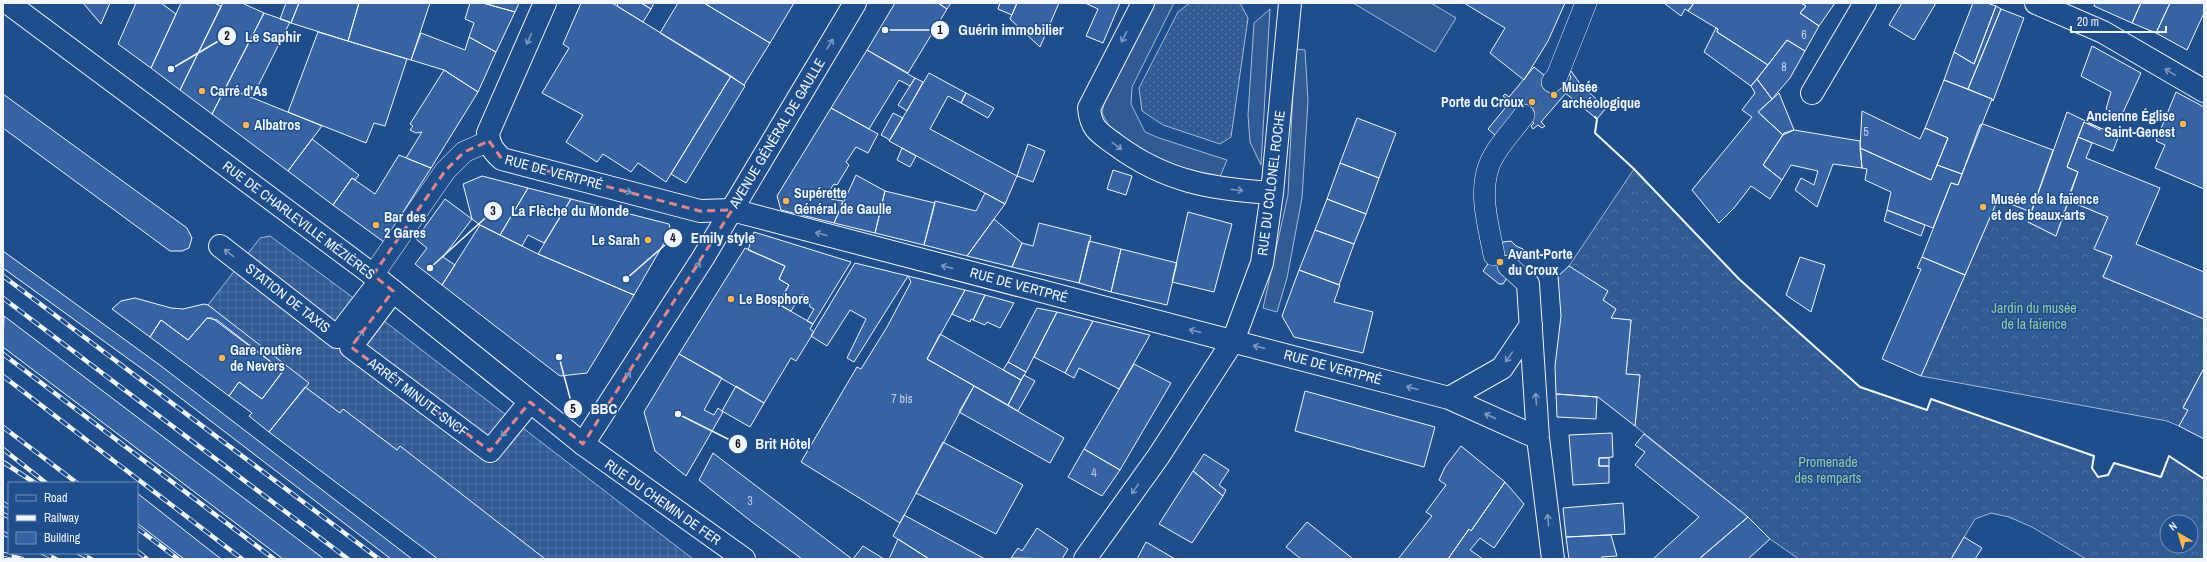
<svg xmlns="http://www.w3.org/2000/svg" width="2207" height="562" font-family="'Archivo Narrow',sans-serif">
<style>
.grass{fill:url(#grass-dots);stroke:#a8bbd7}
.forest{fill:url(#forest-crowns);stroke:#a8bbd7;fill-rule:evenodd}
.built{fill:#305b95;stroke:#a8bbd7}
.plaza{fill:url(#plaza-grid);stroke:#a8bbd7}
.building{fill:#3563a3;stroke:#f2f6ff}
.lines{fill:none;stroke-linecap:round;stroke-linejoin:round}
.pedestrian-tunnel{stroke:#3f679d;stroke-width:21;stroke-dasharray:21 10;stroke-linecap:butt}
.pedestrian-casing{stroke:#f2f6ff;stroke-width:22}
.minor-casing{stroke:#f2f6ff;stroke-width:24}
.tertiary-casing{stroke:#f2f6ff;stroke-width:24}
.secondary-casing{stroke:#f2f6ff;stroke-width:24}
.pedestrian{stroke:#1f4e8c;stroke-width:21}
.minor{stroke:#1f4e8c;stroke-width:22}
.tertiary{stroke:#1f4e8c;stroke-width:22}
.secondary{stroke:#1f4e8c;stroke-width:22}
.rail-casing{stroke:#f2f6ff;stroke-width:4.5}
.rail{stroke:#1f4e8c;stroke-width:3;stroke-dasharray:9;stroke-linecap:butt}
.wall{stroke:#f2f6ff;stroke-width:2}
.oneway{stroke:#7e9ac0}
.marked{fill:none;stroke:#e38589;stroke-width:3;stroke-dasharray:8 5;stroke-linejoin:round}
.poi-dot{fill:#ffb74d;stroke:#1f4e8c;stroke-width:1.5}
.labels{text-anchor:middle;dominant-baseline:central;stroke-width:3;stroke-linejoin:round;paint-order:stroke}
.number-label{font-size:12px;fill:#c3d1e8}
.poi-label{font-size:14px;font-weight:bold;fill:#f2f6ff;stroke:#1f4e8c;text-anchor:start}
.street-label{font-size:14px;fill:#f2f6ff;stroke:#1f4e8c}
.park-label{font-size:14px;fill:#97c8a6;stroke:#1f4e8c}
.leader{fill:none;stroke:#f2f6ff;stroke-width:1.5}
.callout-dot{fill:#f2f6ff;stroke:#1f4e8c;stroke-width:1.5}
.mark-label{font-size:12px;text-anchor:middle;font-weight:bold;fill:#111}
.callout-label{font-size:15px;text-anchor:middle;font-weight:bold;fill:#f2f6ff;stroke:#1f4e8c;stroke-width:3;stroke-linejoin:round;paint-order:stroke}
</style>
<defs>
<pattern id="grass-dots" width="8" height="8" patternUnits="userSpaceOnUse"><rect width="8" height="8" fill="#305b95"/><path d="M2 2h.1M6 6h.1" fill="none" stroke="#4e73a5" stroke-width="1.8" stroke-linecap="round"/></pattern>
<pattern id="forest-crowns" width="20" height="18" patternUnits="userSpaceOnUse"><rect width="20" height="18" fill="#305b95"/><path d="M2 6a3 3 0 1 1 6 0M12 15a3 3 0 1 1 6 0" fill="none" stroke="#4e73a5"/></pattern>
<pattern id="plaza-grid" width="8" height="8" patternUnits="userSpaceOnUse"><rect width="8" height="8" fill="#305b95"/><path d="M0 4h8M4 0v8" fill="none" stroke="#4e73a5"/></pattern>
</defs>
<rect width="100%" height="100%" fill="#1f4e8c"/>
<path class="grass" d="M1190,3h50l8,15 -17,119 -11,7 -57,-19 -21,-14 -3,-23 39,-76z"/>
<path class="forest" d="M1634,169l105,110 121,108 67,23 4,-11 163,57 -2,12 6,9 10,-2 6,-12 46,14 9,-21 35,23v80h-118l-54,-32 -23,-10 -18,-4 -16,6 -24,40h-152l-29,-20 -22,-22 -113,-91 5,-51 -14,-1 5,-54 -20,-2 5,-9 -13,-9 -34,-34zM2167,522h24v24h-24z
M1998,199l33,13 -3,10 28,14 13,-35 39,16 -13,32 17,7 -9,21 101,42v49l-21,39 5,3 -9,16 -12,-5 -246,-45z"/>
<path class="built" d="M1156,3h18l-42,84 -1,17 14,28 14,6 68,22 -8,19 -36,-9 -25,-11 -37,-23 -13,-12 -6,-11 3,-14 45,-90z
M1353,3h78l25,15 -21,34z
M1270,9l-9,156 -11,-23 -2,-27 6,-92z
M1295,49l10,1 3,51 -6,97 -15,80 -10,34 -14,-4 25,-113z"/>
<path class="plaza" d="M270,236l105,78 318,245h-148l-145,-112 -3,3 -54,-41 -3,4 -35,-26 -97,-82 52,-67z"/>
<path class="building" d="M83,3h27l-9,21z
M136,3h25l15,11 -25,54 -33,-24z
M181,3h33l7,3 -41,84 -29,-22z
M223,3h19l22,10 -52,101 -32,-24z
M286,3h13l-8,20 -11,-4z
M299,3h60l-11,38 -57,-18z
M359,3h71l-19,57 -63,-19z
M470,3h13l32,9 -19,40 -27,-15 5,-14 -9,-4z
M483,3h36l-4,9z
M581,3h31l119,73 -65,106 -28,-19 -7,9 -28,-18 -6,8 -31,-20 17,-27 -41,-22 27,-45 -6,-4z
M618,3h23l10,6 -8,13 -26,-16z
M641,3h13l-3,6z
M678,3h26l66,40 -26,42 -84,-52z
M704,3h90l-24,40z
M895,3h43l9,6 -39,64 -41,-23z
M938,3h13l-4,6z
M1000,3h17l-5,12 -14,-6z
M1017,3h42l-19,44 -30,-28z
M1085,3h35l-17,40 -17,-7 12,-27z
M1464,3h101l-17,38 -24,39 -34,-27 15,-25z
M1664,3h30l-6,8 -3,-2 -4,7z
M1694,3h107l5,3 -6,7 19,13 -14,25 -18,-11 -19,25 -51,-33 1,-3 -30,-18z
M1801,3h34l-16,23 -19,-13 6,-7z
M1902,3h34l-22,37 -25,-15z
M1973,3h14l9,3 -22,58 -20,-12z
M2095,3h46l-9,20 -38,-17z
M2141,3h29l-14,30 -24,-10z
M2170,3h34v10l-17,37 -31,-17z
M1996,6l5,3 -33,80 -24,-9 10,-28 20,12z
M2001,9l23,9 -31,83 -1,-2 -24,-10z
M264,13l26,9 -38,76 -26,-11z
M1716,28l2,1 -1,3 51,33 -17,21 -47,-34z
M318,32l89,27 -22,67 -11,-3 -8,20 -78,-31z
M421,33l44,17 4,-13 27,15 -18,40 -34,-22 -33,-10z
M1787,40l18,11 -15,27 -18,21 -15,-20z
M2092,46l49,27 -20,44 -15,-8 5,-17 -30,-16z
M867,50l48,28 -5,8 -11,-6 -30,49 -38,-21z
M1534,67l32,26 -25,29 4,4 -3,2 -4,-3 -5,4 -2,-3 3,-3 -17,-14 -21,27 -8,-7 18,-22 -2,-1 3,-7 -4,-3 2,-2 4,3z
M444,70l34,22 -47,76 -25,-10 16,-26 -6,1 -6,-3 3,-4 -3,-2z
M1571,71l10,14 25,23 -9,11 -33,-27 7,-15 -2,-3z
M929,73l37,20 -5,10 -13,-7 -18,33 87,47 -12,28 -116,-63z
M731,76l14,10 -59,97 -15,-9z
M915,78l8,4 -16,29 -9,-6z
M1757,79l15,20 -14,13 25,23 -20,30 19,15 -12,19 -19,-13 -17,22 -15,15 -27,-33 60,-73 -10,-7 13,-17 -4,-7z
M1944,80l48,19 -30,75 -25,-9 11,-27 -23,-10z
M226,87l96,39 -34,45 -76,-57z
M2176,92l28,15v82l-49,-21 10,-23 -9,-4z
M966,93l28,15 -6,10 -27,-15z
M1779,93l15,37 -11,5 -25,-23z
M3,94l184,134 5,10 -3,10 -7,3h-12l-167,-123z
M831,108l47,26 -10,19 -12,-6 -10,15 3,3 -12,20 -3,-1 -7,10 4,5 12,2 -9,22 -53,-13 -4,-14z
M1862,111l58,28 5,-11 23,10 -17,42 -71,-32z
M2067,112l33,16v2l-16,-8 -17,45 11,5 -22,64 -28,-14z
M893,113l10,5 -13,22 -9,-5z
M1357,118l39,15 -17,45 -39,-15z
M2084,122l35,13 -6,16 -35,-14z
M1983,124l70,26 -22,62 -33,-13 -33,76 -43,-18 29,-74 7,2 22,-60z
M1794,130l66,11 2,27 -29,-4 -16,43 -22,-17 6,-12 13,7 4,-14 -27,-6 -9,15 -19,-15 21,-32z
M2078,137l14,6 -6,15 74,30 -24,56 68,28v47l-101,-42 9,-21 -18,-7 14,-32 -41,-17 11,-28 -11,-5z
M312,139l47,36 -4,5 -3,-2 -19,27 -45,-34z
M1028,144l17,7 -12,31 -16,-6z
M902,148l14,8 -6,11 -13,-7z
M1860,148l71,32 6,-15 25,9 -4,11 -7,-2 -18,45 -46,-18 4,-18 -26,-12 2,-11 -5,-1z
M399,155l32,13 -47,74 -51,-37 19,-27 23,16z
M1340,163l39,15 -13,36 -39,-15z
M1113,170l19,6 -6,19 -19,-6z
M856,175l29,16 -10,42 -41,-10z
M482,176l46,12 -28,47 -20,-10 -8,-6 -9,-35z
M528,188l43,11 -27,44 -16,-8 -6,11 -22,-11z
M885,191l50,12 -11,42 -49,-12z
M985,193l20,11 -38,52 -43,-11 11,-44 41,10z
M445,199l27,20 -29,38 12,8 -13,20 -27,-21 12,-16 -11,-9z
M571,199l98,25 2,7 -37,64 -96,-41z
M1327,199l39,15 -12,30 -39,-14z
M1887,210l38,15 -4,11 -37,-15z
M1188,212l44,12 -18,68 -42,-10z
M994,219l28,24 -10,24 -45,-11z
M1039,223l52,13 -12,47 -67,-16 10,-24 11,3z
M480,225l58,29 96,41 -47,78 -27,3 -118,-91z
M1315,230l39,14 -15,41 -40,-15z
M754,232l97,30 -38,62 -6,-3 7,-12 -4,-2 -1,-9 -7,-4 -11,17 -13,-7 11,-19 -10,-6 6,-13 -37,-16z
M1089,241l32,8 -10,43 -32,-9z
M1511,241l5,5 7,3 1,4 -21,31h-4l-16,-13 20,-29z
M745,248l40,18 -6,13 10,6 -11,19 35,20 -3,5 4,3 -18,29 -5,-3 -27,45 -85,-49z
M1121,249l56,14 -10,42 -56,-13z
M3,251l158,115 251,193h-21l-239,-183 -149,-108z
M1800,257l25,8 -14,47 -25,-17z
M1922,257l43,18 -44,101 -39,-17 39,-90 -4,-1z
M855,263l53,13 -54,86 -7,-4 19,-39 -16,-9 -23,36 -16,-10z
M1569,266l39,25 -5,9 13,9 -5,9 20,2 -5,54 14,1 -5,51 -37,-29 -42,-3 -1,-28 6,-50 -3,-40z
M1299,270l41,15 -6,17 39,10 -10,41 -69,-16 -12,-21z
M908,276l57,14 -38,69 47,27 -74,137 -99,-61 56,-95 4,2 26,-42 24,-45z
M965,290l20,5 -12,25 -2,-1 -1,3 -18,-8z
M985,295l29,8 -14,25 -13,-6 -2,3 -12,-5z
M135,298l36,10 12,1 21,-5 4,1 101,78 -40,49 -20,-16 3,-3 -23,-17 10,-14 23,17 21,-28 -71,-53h-5l-19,22 -27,-20 -11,17 -38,-28 9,-8z
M1037,308l20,4 -31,60 -18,-10z
M1057,312l36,9 -28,52 -31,-16z
M4,316l320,243h-41l-280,-212z
M207,318l10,2 66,51 -21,28 -23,-17 -10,14 -79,-59 11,-17 27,20z
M1093,321l57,14 -31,54 -40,-21 -5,10 -9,-5z
M940,334l81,46 -13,25 -81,-46z
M679,354l43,24 -18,32 10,5 4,-7 5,4 -37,64 -31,-25 -11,-39z
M1008,362l18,10 -5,8 -18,-10z
M1134,364l37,19 -51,87 -36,-21z
M2204,368v71l-25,-13 9,-16 -5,-2z
M1024,375l11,6 -17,30 -10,-6z
M736,386l28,17 -14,24 -28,-16z
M974,386l90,52 -14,25 -91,-51z
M305,387l35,26 3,-4 54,41 3,-4 145,113h-107l-169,-127z
M1305,391l130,36 -11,40 -129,-36z
M1556,394l41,3 -1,22 -39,-2z
M1612,433l1,24 -14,1v8h10v17l-36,2 -4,-50z
M1644,434l104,83 -49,42h-46l46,-42 -64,-52 10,-13 -10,-7z
M943,442l80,43 -27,49 -80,-41z
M1461,446l44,36 -34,49 -2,-2 -21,30h-50l34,-43 -6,-4 20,-27 -7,-5 6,-13z
M1084,449l36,21 -18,26 -34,-19z
M713,453l139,106h-50l-50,-37 -53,-42z
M1204,454l25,16 -10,15 7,5 -3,6 -30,-25z
M1599,458h10v8h-10z
M1193,471l30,25 -31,47 -33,-19z
M1505,482l19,22 -30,44 -14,-10 -10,12 13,9h-35l21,-30 2,2z
M137,493l84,66h-37l-47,-36z
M1623,503l2,31 -59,3 -3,-29z
M904,515l81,44h-56l-36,-23z
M1748,517l22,22 -22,20h-49z
M1307,522l46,37h-52l-15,-12z
M1037,528l31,21 -6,10 -51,-1 7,-10 4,3z
M1611,535l6,21 -15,1v2h-33l-3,-22z
M1964,537l18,11 -7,11h-24z
M898,539l22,14 9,6h-40z
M1146,542l29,17h-38z
M863,546l21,13h-31z"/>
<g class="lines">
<path class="pedestrian-tunnel" d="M1524,115l28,-33"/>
<g class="pedestrian-casing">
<path id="pedestrian" d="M1552,82l5,-6 29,-73
M1494,255c-5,-27 -14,-56 -7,-83 5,-21 25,-40 37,-57
M1508,266l20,18
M373,275l72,-104 19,-19 25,-11"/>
</g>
<g class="minor-casing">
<path id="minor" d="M545,3l-57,130c1,12 5,18 14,26l198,52 32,-1 717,188 89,40
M1143,3l-54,105c2,22 11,25 27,37 50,37 96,44 156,48
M2036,3l67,29 101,59
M1812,93l53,-90
M220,246l117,91 43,-56
M1528,284l10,154 15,121
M393,291l-42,56 139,104 40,-49
M1449,398l53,-30 29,-43
M1085,559l73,-102 75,-116 29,-78 10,-70 18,-190"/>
</g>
<g class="tertiary-casing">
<path id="tertiary" d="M583,444l120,-186 152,-255"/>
</g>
<g class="secondary-casing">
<path id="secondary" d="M8,3l365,272 210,169 161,115"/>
</g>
<use href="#pedestrian" class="pedestrian"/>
<use href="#minor" class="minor"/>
<use href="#tertiary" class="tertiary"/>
<use href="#secondary" class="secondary"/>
<g class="rail-casing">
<path id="rail" d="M3,276l376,283
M3,298l345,261
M3,354l271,205
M3,376l239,183
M3,427l74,56
M3,449l43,34
M3,462l32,21
M3,503l6,4
M3,514l6,3
M137,528l41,31
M3,533l6,3
M137,551l10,8
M43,553l13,6
M79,553l12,6
M3,554l19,5"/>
</g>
<use href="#rail" class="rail"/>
<path class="wall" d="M1595,117l2,2 -2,14 39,36 105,110 121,108 67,23 4,-11 163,57 -2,12 6,9 10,-2 6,-12 47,14 8,-21 35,23"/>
</g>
<defs><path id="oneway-shaft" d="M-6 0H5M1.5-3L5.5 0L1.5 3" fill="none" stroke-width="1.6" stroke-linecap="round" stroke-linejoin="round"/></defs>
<g class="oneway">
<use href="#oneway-shaft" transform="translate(1124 37) rotate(117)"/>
<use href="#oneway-shaft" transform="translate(529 39) rotate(114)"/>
<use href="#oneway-shaft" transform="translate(830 44) rotate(-59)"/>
<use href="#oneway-shaft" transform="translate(2170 72) rotate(-149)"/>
<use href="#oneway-shaft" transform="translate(1117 146) rotate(37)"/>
<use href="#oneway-shaft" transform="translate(1237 190) rotate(5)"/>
<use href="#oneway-shaft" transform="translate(626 191) rotate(15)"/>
<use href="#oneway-shaft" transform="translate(821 234) rotate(-165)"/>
<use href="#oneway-shaft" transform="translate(229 253) rotate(-142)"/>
<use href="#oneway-shaft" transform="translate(697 267) rotate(-58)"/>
<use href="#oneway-shaft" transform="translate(947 267) rotate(-165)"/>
<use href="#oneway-shaft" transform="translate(1195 331) rotate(-165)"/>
<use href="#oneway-shaft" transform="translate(360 335) rotate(-54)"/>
<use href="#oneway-shaft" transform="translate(1259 347) rotate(-165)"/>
<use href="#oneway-shaft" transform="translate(1509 357) rotate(125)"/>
<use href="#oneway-shaft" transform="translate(627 377) rotate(-57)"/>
<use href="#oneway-shaft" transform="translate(1412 388) rotate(-165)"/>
<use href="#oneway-shaft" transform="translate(1536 399) rotate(-94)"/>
<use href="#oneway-shaft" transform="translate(1490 416) rotate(-156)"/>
<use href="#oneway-shaft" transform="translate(505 432) rotate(129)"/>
<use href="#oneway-shaft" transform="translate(1135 489) rotate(125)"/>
<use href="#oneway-shaft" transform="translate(1548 520) rotate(-97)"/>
</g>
<path class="marked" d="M489,141l13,18 198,52 32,-1 -149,234 -53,-42 -40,49 -139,-104 42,-56 -20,-16 72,-104 19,-19z"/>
<g class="poi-dot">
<circle cx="202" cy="91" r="4"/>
<circle cx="1554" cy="95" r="4"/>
<circle cx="1532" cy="102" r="4"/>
<circle cx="2183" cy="124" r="4"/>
<circle cx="246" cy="125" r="4"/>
<circle cx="786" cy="201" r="4"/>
<circle cx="1983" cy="207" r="4"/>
<circle cx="376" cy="225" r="4"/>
<circle cx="648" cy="240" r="4"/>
<circle cx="1500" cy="262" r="4"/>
<circle cx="731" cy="299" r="4"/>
<circle cx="222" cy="358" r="4"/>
</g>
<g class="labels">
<g class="number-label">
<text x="1804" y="35">6</text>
<text x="1784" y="67">8</text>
<text x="1866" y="132">5</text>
<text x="902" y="399">7 bis</text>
<text x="1094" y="473">4</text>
<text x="750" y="501">3</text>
</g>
<g class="poi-label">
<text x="1562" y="87">Musée<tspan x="1562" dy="16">archéologique</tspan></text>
<text x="210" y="91">Carré d'As</text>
<text x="1524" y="102" text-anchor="end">Porte du Croux</text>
<text x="2175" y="116" text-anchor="end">Ancienne Église<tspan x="2175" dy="16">Saint-Genest</tspan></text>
<text x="254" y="125">Albatros</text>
<text x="794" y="193">Supérette<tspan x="794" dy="16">Général de Gaulle</tspan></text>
<text x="1991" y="199">Musée de la faïence<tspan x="1991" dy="16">et des beaux-arts</tspan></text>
<text x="384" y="217">Bar des<tspan x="384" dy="16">2 Gares</tspan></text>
<text x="640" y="240" text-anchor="end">Le Sarah</text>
<text x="1508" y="254">Avant-Porte<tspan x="1508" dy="16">du Croux</tspan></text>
<text x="739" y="299">Le Bosphore</text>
<text x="230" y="350">Gare routière<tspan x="230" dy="16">de Nevers</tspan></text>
</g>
<g class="street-label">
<text transform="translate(777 133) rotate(-59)">AVENUE GÉNÉRAL DE GAULLE</text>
<text transform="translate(554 172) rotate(15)">RUE DE VERTPRÉ</text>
<text transform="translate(1271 183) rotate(-83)">RUE DU COLONEL ROCHE</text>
<text transform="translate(299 220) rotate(37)">RUE DE CHARLEVILLE MÉZIÈRES</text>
<text transform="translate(1019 285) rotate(15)">RUE DE VERTPRÉ</text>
<text transform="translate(288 298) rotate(38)">STATION DE TAXIS</text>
<text transform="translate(1333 367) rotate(15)">RUE DE VERTPRÉ</text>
<text transform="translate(418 397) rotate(37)">ARRÊT MINUTE SNCF</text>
<text transform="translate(663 502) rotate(35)">RUE DU CHEMIN DE FER</text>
</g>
<g class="park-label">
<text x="2034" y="308">Jardin du musée<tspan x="2034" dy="16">de la faïence</tspan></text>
<text x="1828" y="462">Promenade<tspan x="1828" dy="16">des remparts</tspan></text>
</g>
</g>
<path class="leader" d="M885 30L940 30M171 69L227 36M430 268L493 211M626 279L673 238M559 357L573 409M678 414L738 444"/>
<g class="callout-dot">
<circle cx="885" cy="30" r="4"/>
<circle cx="171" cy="69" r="4"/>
<circle cx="430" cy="268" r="4"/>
<circle cx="626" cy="279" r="4"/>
<circle cx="559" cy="357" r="4"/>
<circle cx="678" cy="414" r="4"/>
<circle cx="940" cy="30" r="10"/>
<circle cx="227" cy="36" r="10"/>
<circle cx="493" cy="211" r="10"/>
<circle cx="673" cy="238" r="10"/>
<circle cx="573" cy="409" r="10"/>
<circle cx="738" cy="444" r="10"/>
</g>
<g class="mark-label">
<text x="940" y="34">1</text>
<text x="227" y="40">2</text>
<text x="493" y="215">3</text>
<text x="673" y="242">4</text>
<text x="573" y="413">5</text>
<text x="738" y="448">6</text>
</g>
<g class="callout-label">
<text x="1011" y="35">Guérin immobilier</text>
<text x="273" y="42">Le Saphir</text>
<text x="570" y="216">La Flèche du Monde</text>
<text x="723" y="243">Emily style</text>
<text x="604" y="414">BBC</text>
<text x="783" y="449">Brit Hôtel</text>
</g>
<rect width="2207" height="562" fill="none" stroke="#f2f6ff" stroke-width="8"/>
<rect x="8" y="482" width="130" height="72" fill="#1f4e8c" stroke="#7391ba"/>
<rect x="16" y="495" width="20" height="6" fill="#1f4e8c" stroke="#7391ba"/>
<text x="44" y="502" font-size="12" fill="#f2f6ff">Road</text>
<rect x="16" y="515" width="20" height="6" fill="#f2f6ff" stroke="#7391ba"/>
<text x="44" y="522" font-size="12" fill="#f2f6ff">Railway</text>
<rect x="16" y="532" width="20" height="12" fill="#3563a3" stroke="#7391ba"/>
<text x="44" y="542" font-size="12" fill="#f2f6ff">Building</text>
<g transform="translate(2179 534) rotate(322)"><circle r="19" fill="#1f4e8c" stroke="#7391ba"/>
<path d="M0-3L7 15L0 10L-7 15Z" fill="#ffb74d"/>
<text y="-6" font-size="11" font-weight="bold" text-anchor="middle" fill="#f2f6ff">N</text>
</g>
<path d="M2071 26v6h95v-6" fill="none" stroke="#f2f6ff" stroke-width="2"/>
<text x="2077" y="26" font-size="12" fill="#f2f6ff" stroke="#1f4e8c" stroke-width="3" paint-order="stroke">20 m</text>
</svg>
